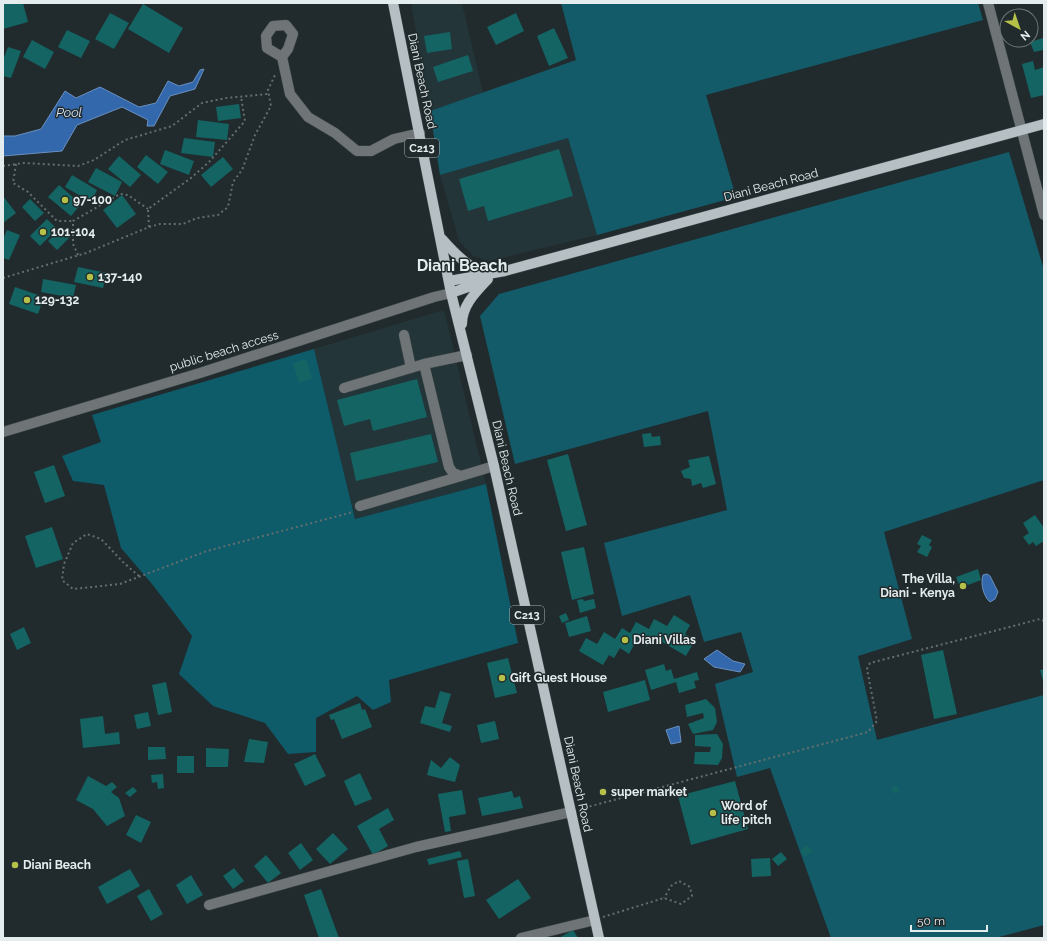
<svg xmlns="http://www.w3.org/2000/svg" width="1047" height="941" font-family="Raleway,sans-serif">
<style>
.built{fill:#233539}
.green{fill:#145b69}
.forest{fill:#0e5b6a}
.water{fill:#3468ac;stroke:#6990c0}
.building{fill:#146464}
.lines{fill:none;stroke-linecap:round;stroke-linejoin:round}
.minor-casing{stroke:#3c4648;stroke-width:11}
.major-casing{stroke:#3c4648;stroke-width:11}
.path{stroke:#656e6f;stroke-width:2;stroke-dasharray:2 3;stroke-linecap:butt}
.minor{stroke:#6f7476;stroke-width:10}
.major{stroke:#b6bfc4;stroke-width:10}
.poi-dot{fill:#b6c149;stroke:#212b2d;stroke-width:1.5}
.labels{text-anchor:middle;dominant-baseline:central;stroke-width:3;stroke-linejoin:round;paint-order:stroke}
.shield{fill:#212b2d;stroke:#aab2b3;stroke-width:1}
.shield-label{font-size:11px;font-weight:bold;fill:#e5eced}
.street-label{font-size:12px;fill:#e5eced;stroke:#212b2d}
.poi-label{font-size:12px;font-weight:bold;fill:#e5eced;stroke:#212b2d;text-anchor:start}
.water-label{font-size:13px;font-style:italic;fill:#d4e2f5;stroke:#212b2d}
.district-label{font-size:16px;font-weight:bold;fill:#e5eced;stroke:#212b2d}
</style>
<rect width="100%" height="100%" fill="#212b2d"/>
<path class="built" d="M411,3h51l21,90 -53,18z
M568,138l29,97 -108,26 -16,-5 -14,-15 -19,-66z
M444,310l42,174 -131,35 -41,-170z"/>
<path class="green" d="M561,3h417l5,17 -277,75 30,102 -139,38 -29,-97 -128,37 -10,-64 146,-51z
M1009,152l35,118v210l-160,52 28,107 -54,17 19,84 167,-45v230l-49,13h-164l-61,-170 -33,9 -22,-93 38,-12 -12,-40 -37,10 -14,-47 -68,21 -18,-73 123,-33 -19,-99 -193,53 -35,-148 19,-22z"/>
<path class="forest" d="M314,349l41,170 131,-35 32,159 -129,37 2,22 -18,8 -16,-14 -41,22v34l-28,2 -23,-31 -52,-17 -34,-32 13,-38 -40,-52 -31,-36 -17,-63 -31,-4 -11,-25 39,-14 -9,-27z"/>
<path class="water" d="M204,69l-9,20 -25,7 -16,30h-7l1,-6 -26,-13 -45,18 -15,26 -59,5v-20h12l26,-7 24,-38 11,7 24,-11 39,20 17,-4 12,-22 11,5 14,-4 7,-12z
M987,574l3,2 8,16 -3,7 -5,3c-6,-5 -10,-18 -7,-27z
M717,650l16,11 12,3 -5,8 -26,-5 -10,-8z
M679,726l2,16 -10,2 -5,-14z"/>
<path class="building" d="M3,3h20l5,19 -25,7z
M143,4l40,24 -14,25 -41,-24z
M110,13l19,10 -15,26 -19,-10z
M516,13l8,18 -28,14 -9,-18z
M554,28l14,30 -19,8 -12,-30z
M67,30l23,11 -9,17 -23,-11z
M450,32l2,17 -25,4 -3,-17z
M1043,38l1,15 -1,-3 -9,2 -4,-10z
M32,40l22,12 -9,17 -22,-12z
M8,47l13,4 -10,27 -8,-2v-16z
M468,55l5,16 -35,11 -5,-15z
M1033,61l2,9 9,-3v28l-13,3 -9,-34z
M239,104l2,14 -23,3 -2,-14z
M198,120l31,4 -2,16 -31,-3z
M184,138l31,4 -2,15 -32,-4z
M559,149l14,47 -85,25 -4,-15 -16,5 -9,-32z
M165,150l29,11 -5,14 -29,-11z
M146,155l22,17 -10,12 -21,-17z
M119,156l22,19 -11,12 -22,-18z
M223,157l10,12 -22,18 -10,-12z
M96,168l26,14 -7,14 -27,-14z
M72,175l25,15 -6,12 -26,-15z
M59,185l22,19 -10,12 -23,-19z
M122,195l14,19 -19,14 -14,-18z
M3,196l13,17 -13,10z
M30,199l14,14 -9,8 -13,-14z
M47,219l10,10 -17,17 -10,-10z
M63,227l8,9 -14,14 -9,-9z
M7,230l13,5 -11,25 -6,-2v-19z
M78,267l29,6 -4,15 -29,-6z
M43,279l33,6 -3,13 -32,-6z
M15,287l29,10 -6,17 -29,-10z
M306,359l6,20 -13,4 -6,-20z
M417,379l10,38 -54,14 -3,-12 -26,7 -7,-26z
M651,433l1,4 8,-1 1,9 -17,2 -2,-13z
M431,434l7,28 -82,19 -6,-28z
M568,454l19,71 -21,6 -19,-71z
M709,456l7,28 -13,4 -2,-5 -9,3 -1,-7 -7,-1 -3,-7 9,-4 -2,-7z
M54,465l11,31 -20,7 -11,-31z
M1035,515l9,13v13l-8,5 -3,-4 -4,3 -6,-8 6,-4 -6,-10z
M52,527l11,32 -27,9 -11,-32z
M922,535l10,5 -3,5 3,2 -5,10 -10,-5 4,-6 -4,-2z
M584,547l10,47 -22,6 -11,-48z
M978,569l3,11 -21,8 -4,-11z
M583,599l1,2 10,-2 2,9 -16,5 -3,-13z
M566,613l3,7 -7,3 -3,-7z
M674,615l16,10 -5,9 10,6 -9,16 -34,-20 -5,10 -11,-5 -7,13 -9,-6 -6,10 -5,-3 -6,10 -24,-14 7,-13 11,6 7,-12 11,7 7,-11 8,5 6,-11 13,7 5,-10 13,7z
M587,616l4,15 -22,6 -4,-14z
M24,627l7,16 -14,7 -7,-16z
M943,650l14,64 -23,5 -13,-64z
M508,658l9,35 -22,5 -8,-35z
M664,664l2,7 5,-2 3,10 23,-7 2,8 -5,1 2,7 -17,5 -3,-11 -25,8 -6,-20z
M1044,669v15l-4,-14z
M645,680l5,20 -42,12 -5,-20z
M166,682l6,30 -14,3 -6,-30z
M440,691l11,3 -9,29 10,3 -2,6 -30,-9 5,-17 10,2z
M706,699l9,9 2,14 -4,8 -20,4 -5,-10 16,-6 -1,-5 -16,4 -2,-12z
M360,703l2,7 3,-1 7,18 -30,12 -8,-20 -3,1 -2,-5z
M148,712l3,14 -14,3 -3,-14z
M103,716l2,18 14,-2 1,12 -37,4 -3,-29z
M495,721l4,18 -18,4 -4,-18z
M717,734l6,10 -1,14 -4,7 -24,-1 1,-12h15l1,-5 -16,-1v-11z
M249,739l19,3 -4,21 -20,-1z
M148,747h17l1,12 -18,1z
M206,748l23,1 -1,18h-22z
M315,754l11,22 -21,10 -11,-22z
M177,756h17v17h-17z
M450,757l10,8 -5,17 -28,-7 4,-15 10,8z
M360,773l12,26 -17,7 -11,-25z
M163,774l1,14 -6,1 -1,-7 -5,1 -1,-8z
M88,776l18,10 6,-4 5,5 -6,5 8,6 6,18 -18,10 -14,-17 -17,-9z
M735,781l13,48 -57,16 -13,-49z
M896,785l4,5 -6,4 -3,-5z
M133,787l4,4 -7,6 -5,-4z
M462,790l4,24 -17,3 2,14 -6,1 -7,-38z
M512,791l2,7 6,-2 3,12 -41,8 -4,-18z
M388,808l6,12 -15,9 9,17 -15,9 -16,-29z
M136,815l15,7 -10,21 -15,-8z
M333,833l15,16 -18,15 -14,-15z
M301,843l12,17 -13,10 -12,-17z
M807,845l6,6 -8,6 -5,-6z
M460,851l2,6 -33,8 -2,-6z
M781,852l6,7 -9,7 -6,-7z
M266,855l15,18 -13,10 -14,-17z
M770,858l1,18 -19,1 -1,-18z
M468,859l7,37 -11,2 -7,-37z
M234,868l10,13 -11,8 -10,-13z
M130,869l10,17 -33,18 -9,-17z
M191,875l12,20 -16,9 -11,-19z
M518,879l13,19 -32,21 -13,-19z
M149,889l14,25 -12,7 -14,-25z
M321,889l18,49h-20l-15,-43z
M573,930l5,8h-19z"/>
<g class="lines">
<g class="minor-casing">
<path id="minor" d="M988,3l56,212
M282,57l-15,-9 -1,-12 7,-10 13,-1 7,9 -5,15 -6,8 8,37 18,23 27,16 22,18h14l23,-12 26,-6
M404,335l7,33
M467,355l-43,9 25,103 4,6 8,3 33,-10
M344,388l80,-24
M3,432l197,-59 234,-76 17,-4
M360,506l101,-30
M209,905l207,-58 155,-35
M521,938l74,-18"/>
</g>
<g class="major-casing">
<path id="major" d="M393,3l58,290 43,173 105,472
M442,239c15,17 23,24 42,36
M449,281l56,-10 539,-147
M451,293l34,-12
M462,324c0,-19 14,-32 26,-45"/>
</g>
<path class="path" d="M16,164l-3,19 15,9 29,29h16
M3,166l21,-3 54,3 16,-6 31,-20 47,-14 30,-23 24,-5 42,-4
M149,227l-1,-18 43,-31 18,-16 36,-41 -4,-24
M78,255l-5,-11v-23l47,-27 8,1 20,14
M3,278l83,-25 63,-26 11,-3h23l14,-6 21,-3 10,-8 5,-25 9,-12 13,-35 16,-29 -3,-16 7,-15
M139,576l-15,-13 -23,-24 -14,-5 -14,9 -9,21 -2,16 11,9 47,-5 87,-33 146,-39
M580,809l288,-77 9,-11 -10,-52 3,-6 170,-44 4,2
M603,917l61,-19 17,6 11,-8 -2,-9 -11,-6 -8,5 -7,12"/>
<use href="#minor" class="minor"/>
<use href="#major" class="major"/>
</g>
<g class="poi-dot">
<circle cx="65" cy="200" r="4"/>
<circle cx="43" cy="232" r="4"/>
<circle cx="90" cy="277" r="4"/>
<circle cx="27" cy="300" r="4"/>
<circle cx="963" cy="586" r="4"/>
<circle cx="625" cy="640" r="4"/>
<circle cx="502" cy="678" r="4"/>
<circle cx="603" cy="792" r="4"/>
<circle cx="713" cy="813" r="4"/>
<circle cx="15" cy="865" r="4"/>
</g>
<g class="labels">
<g class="shield">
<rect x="405" y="139" width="34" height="18" rx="3"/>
<rect x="510" y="606" width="34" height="18" rx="3"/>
</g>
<g class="shield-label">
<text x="422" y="148">C213</text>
<text x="527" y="615">C213</text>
</g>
<g class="street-label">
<text transform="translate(422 81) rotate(78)">Diani Beach Road</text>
<text transform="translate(771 185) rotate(-15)">Diani Beach Road</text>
<text transform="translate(224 351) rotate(-17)">public beach access</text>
<text transform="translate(507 468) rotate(77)">Diani Beach Road</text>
<text transform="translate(578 784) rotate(78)">Diani Beach Road</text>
</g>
<g class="poi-label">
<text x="73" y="200">97-100</text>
<text x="51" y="232">101-104</text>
<text x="98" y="277">137-140</text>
<text x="35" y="300">129-132</text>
<text x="955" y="579" text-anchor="end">The Villa,<tspan x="955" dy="14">Diani - Kenya</tspan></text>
<text x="633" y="640">Diani Villas</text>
<text x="510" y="678">Gift Guest House</text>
<text x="611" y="792">super market</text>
<text x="721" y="806">Word of<tspan x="721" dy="14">life pitch</tspan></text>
<text x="23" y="865">Diani Beach</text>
</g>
<g class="water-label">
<text x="69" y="112">Pool</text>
</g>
<g class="district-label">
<text x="462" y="265">Diani Beach</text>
</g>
</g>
<rect width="1047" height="941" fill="none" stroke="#e5eced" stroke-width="8"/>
<g transform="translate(1019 28) rotate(140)"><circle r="19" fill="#212b2d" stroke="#6f787a"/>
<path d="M0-3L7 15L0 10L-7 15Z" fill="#b6c149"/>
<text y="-6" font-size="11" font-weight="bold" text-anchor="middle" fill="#e5eced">N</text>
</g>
<path d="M911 925v6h76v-6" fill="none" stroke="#e5eced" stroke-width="2"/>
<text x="917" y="925" font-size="12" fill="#e5eced" stroke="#212b2d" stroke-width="3" paint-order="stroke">50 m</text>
</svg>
